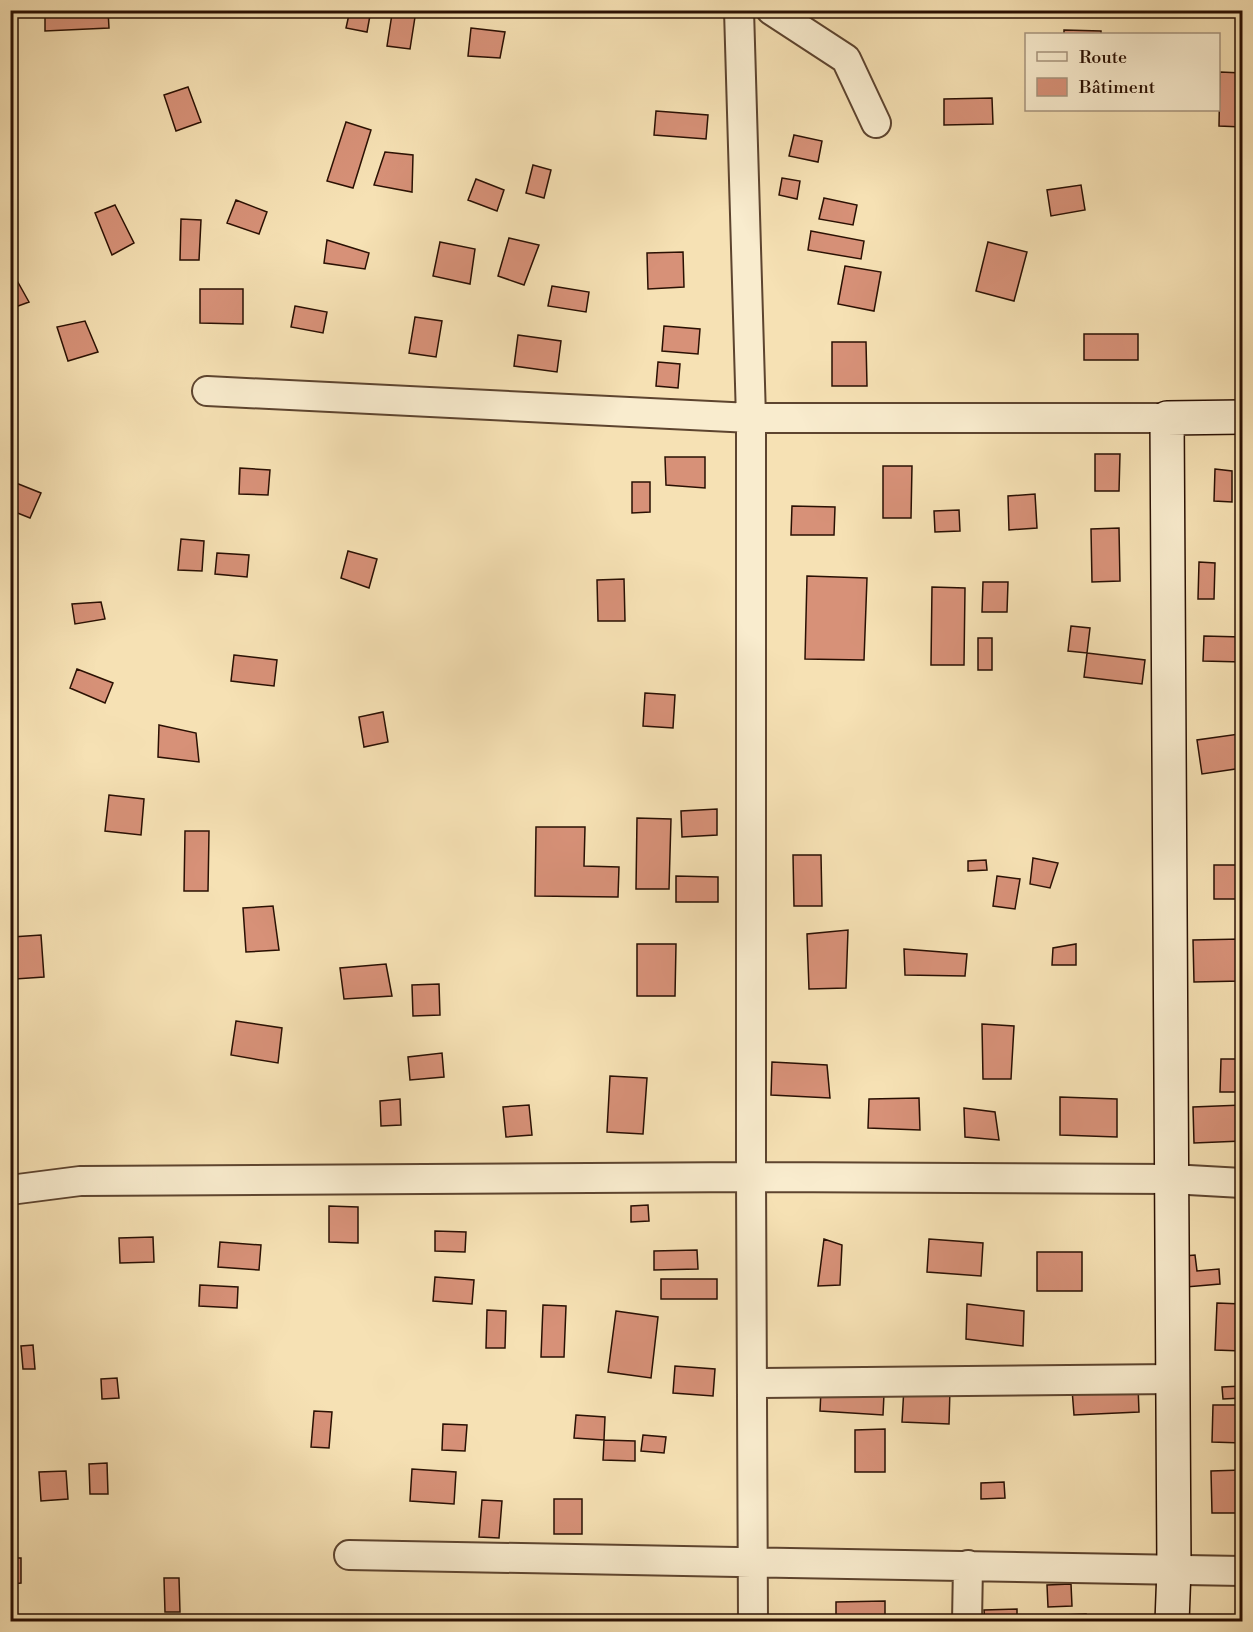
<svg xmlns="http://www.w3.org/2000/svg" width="1253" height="1632" font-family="'Libre Bodoni',serif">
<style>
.building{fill:#d79178;stroke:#2a1003;stroke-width:1.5}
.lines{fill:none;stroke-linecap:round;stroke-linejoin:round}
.street-casing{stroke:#5d442f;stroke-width:32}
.secondary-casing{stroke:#2a1003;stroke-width:36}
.street{stroke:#f9ecce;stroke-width:28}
.secondary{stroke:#f9ecce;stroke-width:33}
</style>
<rect width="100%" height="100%" fill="#f6e1b4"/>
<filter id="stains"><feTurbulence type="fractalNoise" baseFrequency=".00333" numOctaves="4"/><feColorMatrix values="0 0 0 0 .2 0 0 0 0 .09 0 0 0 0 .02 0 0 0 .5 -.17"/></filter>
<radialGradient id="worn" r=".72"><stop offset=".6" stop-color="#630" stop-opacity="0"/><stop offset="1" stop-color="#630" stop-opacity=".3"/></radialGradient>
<path class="building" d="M45,10h63l1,18 -64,3z
M350,10h21l-4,22 -21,-4z
M392,14l23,3 -5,32 -23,-3z
M471,28l34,4 -5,26 -32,-2z
M1064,30l37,1v3h-37z
M1220,72l22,1v54l-23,-1z
M188,87l13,35 -25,9 -12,-36z
M992,98l1,26 -49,1v-26z
M656,111l52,4 -2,24 -52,-4z
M346,122l25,8 -18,58 -26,-7z
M794,135l28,6 -4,21 -29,-6z
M385,152l28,3 -1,37 -38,-7z
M533,165l18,5 -7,28 -18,-5z
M782,178l18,3 -3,18 -18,-4z
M476,179l28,11 -7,21 -29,-11z
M1081,185l4,25 -34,6 -4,-26z
M824,198l33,7 -4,20 -34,-6z
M236,200l31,12 -8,22 -32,-11z
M115,205l19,38 -22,12 -17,-42z
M181,219l20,1 -2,40h-19z
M811,231l53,10 -3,18 -53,-9z
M509,238l30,7 -15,40 -26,-9z
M327,240l42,13 -4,16 -41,-6z
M440,242l35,7 -5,35 -37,-8z
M988,242l39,10 -13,49 -38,-10z
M683,252l1,35 -36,2 -1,-36z
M845,266l36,6 -7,39 -36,-7z
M15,277l14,25 -19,7v-30z
M552,286l37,6 -3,20 -38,-6z
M200,289h43v35l-43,-1z
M295,306l32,6 -4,21 -32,-6z
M415,317l27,4 -6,36 -27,-4z
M85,321l13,31 -30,9 -11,-34z
M664,326l36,3 -2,25 -36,-3z
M1084,334h54v26h-54z
M518,335l43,6 -4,31 -43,-6z
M832,342h34l1,44h-35z
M658,362l22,2 -2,24 -22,-2z
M1095,454h25l-1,37h-24z
M665,457h40v31l-39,-3z
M883,466h29l-1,52h-28z
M240,468l30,2 -2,25 -29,-1z
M1215,469l17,2v31l-18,-1z
M11,481l30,12 -11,25 -20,-8z
M632,482h18v30l-18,1z
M1035,494l2,34 -28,2 -1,-34z
M1242,502v31h-2l-3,-30z
M792,506l43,1 -1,28h-43z
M959,510l1,21 -25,1 -1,-21z
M1119,528l1,53 -28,1 -1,-53z
M181,539l23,2 -2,30 -24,-1z
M348,551l29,8 -8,29 -28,-10z
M217,553l32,2 -2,22 -32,-3z
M1199,562l16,1 -1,36h-16z
M807,576l60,2 -3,82 -59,-1z
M624,579l1,42h-27l-1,-41z
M983,582h25l-1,30h-25z
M932,587l33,1 -1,77h-33z
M101,602l4,17 -30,5 -3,-20z
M1071,626l19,2 -3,25 -19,-2z
M1204,636l38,1v25l-39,-1z
M978,638h14v32h-14z
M1087,653l58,7 -3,24 -58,-7z
M234,655l43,5 -3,26 -43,-5z
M77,669l36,14 -8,20 -35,-15z
M645,693l30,2 -2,33 -30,-2z
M383,712l5,30 -24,5 -5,-30z
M159,725l37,8 3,29 -41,-5z
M1239,734l3,21v13l-40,6 -5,-34z
M109,795l35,4 -3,36 -36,-4z
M717,809v26l-35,2 -1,-26z
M637,818l34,1 -2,70h-33z
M536,827h49l-1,39 35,1 -1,30 -83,-1z
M185,831h24l-1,60h-24z
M793,855h28l1,51h-28z
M1033,858l25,5 -8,25 -20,-4z
M986,860l1,10 -19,1v-10z
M1214,865h28v34h-28z
M676,876l42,1v25h-42z
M997,876l23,3 -5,30 -22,-3z
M273,906l6,44 -33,2 -3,-44z
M848,930l-2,58 -37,1 -2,-55z
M41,935l3,42 -29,2 -3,-42z
M1242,939v42l-48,1 -1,-42z
M637,944h39l-1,52h-38z
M1076,944v21h-24l1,-17z
M904,949l63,5 -2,22 -60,-1z
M386,964l6,32 -48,3 -4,-31z
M439,984l1,31 -27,1 -1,-31z
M236,1021l46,7 -4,35 -47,-8z
M982,1024l32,2 -3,53h-28z
M442,1053l2,24 -34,3 -2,-23z
M1221,1059h21v33h-22z
M772,1062l55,3 3,33 -59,-3z
M610,1076l37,2 -4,56 -36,-2z
M1060,1097l57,2v38l-57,-2z
M919,1098l1,32 -52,-2 1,-29z
M400,1099l1,26 -20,1 -1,-25z
M529,1105l3,30 -26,2 -3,-30z
M1242,1105v36l-48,2 -1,-36z
M964,1108l31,4 4,28 -34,-3z
M648,1205l1,16 -18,1v-16z
M329,1206l29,1v36l-29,-1z
M435,1231l31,1 -1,20 -30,-1z
M153,1237l1,25 -34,1 -1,-25z
M824,1239l18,6 -2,40 -22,1z
M929,1239l54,4 -2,33 -54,-4z
M220,1242l41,3 -2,25 -41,-3z
M697,1250l1,19 -44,1v-19z
M1037,1252h45v39h-45z
M1195,1255l2,16 22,-2 1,15 -34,3 -2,-31z
M435,1277l39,3 -2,24 -39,-3z
M661,1279h56v20h-56z
M200,1285l38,2 -1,21 -38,-2z
M1217,1303l25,1v47l-27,-1z
M967,1304l57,7 -1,35 -57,-7z
M543,1305l23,1 -2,51h-23z
M487,1310l19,1 -1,37h-19z
M616,1311l42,6 -7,61 -43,-6z
M33,1345l2,24h-12l-2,-23z
M675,1366l40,3 -2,27 -40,-3z
M117,1378l2,20 -17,1 -1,-20z
M1138,1386l1,26 -65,3 -2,-26z
M1242,1386v12l-19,1 -1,-12z
M904,1387l46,2 -1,35 -47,-2z
M821,1390l63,4 -1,21 -63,-4z
M1213,1405h29v38l-30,-1z
M314,1411l18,1 -3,36 -18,-1z
M576,1415l29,2 -1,23 -30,-2z
M443,1424l24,1 -2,26 -23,-1z
M885,1429v43h-30v-42z
M643,1435l23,2 -2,16 -23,-2z
M604,1440l31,1v20l-32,-1z
M107,1463l1,31h-18l-1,-30z
M412,1469l44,3 -2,32 -44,-3z
M1242,1470v43h-30l-1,-42z
M66,1471l2,28 -27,2 -2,-29z
M1004,1482l1,16 -24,1v-16z
M554,1499h28v35h-28z
M482,1500l20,1 -3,37 -20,-1z
M10,1558h11v25l-11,1z
M164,1578h15l1,34h-15z
M1071,1584l1,22 -24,1 -1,-22z
M885,1601v21h-49v-20z
M1017,1609v13h-32l-1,-12z
M1086,1614v8h-23v-7z"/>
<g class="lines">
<g class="street-casing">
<path id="street" d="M739,10l12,408v759l2,445
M771,10l75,49 30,64
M207,391l544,27h416
M10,1190l70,-9 671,-4 420,2 71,4
M752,1383l421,-4
M349,1555l893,16
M967,1622l1,-57"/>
</g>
<g class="secondary-casing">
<path id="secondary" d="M1172,1622l2,-53 -7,-1151 75,-1"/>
</g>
<use href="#street" class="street"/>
<use href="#secondary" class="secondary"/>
</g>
<rect width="1253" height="1632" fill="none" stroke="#f6e1b4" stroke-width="36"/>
<rect x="12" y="12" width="1229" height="1608" fill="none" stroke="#2a1003" stroke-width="3"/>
<rect x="18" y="18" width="1217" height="1596" fill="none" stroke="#2a1003" stroke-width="1.5"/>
<rect x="1025" y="33" width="195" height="78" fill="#f9ecce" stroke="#a6947d" stroke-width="1.5"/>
<rect x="1037" y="52" width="30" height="9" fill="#f9ecce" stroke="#a6947d" stroke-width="1.5"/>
<text x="1079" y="63" font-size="18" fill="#2a1003">Route</text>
<rect x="1037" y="78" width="30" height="18" fill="#d79178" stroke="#a6947d" stroke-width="1.5"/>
<text x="1079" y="93" font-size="18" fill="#2a1003">Bâtiment</text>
<rect width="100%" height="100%" filter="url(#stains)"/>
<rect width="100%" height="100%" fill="url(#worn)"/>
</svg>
